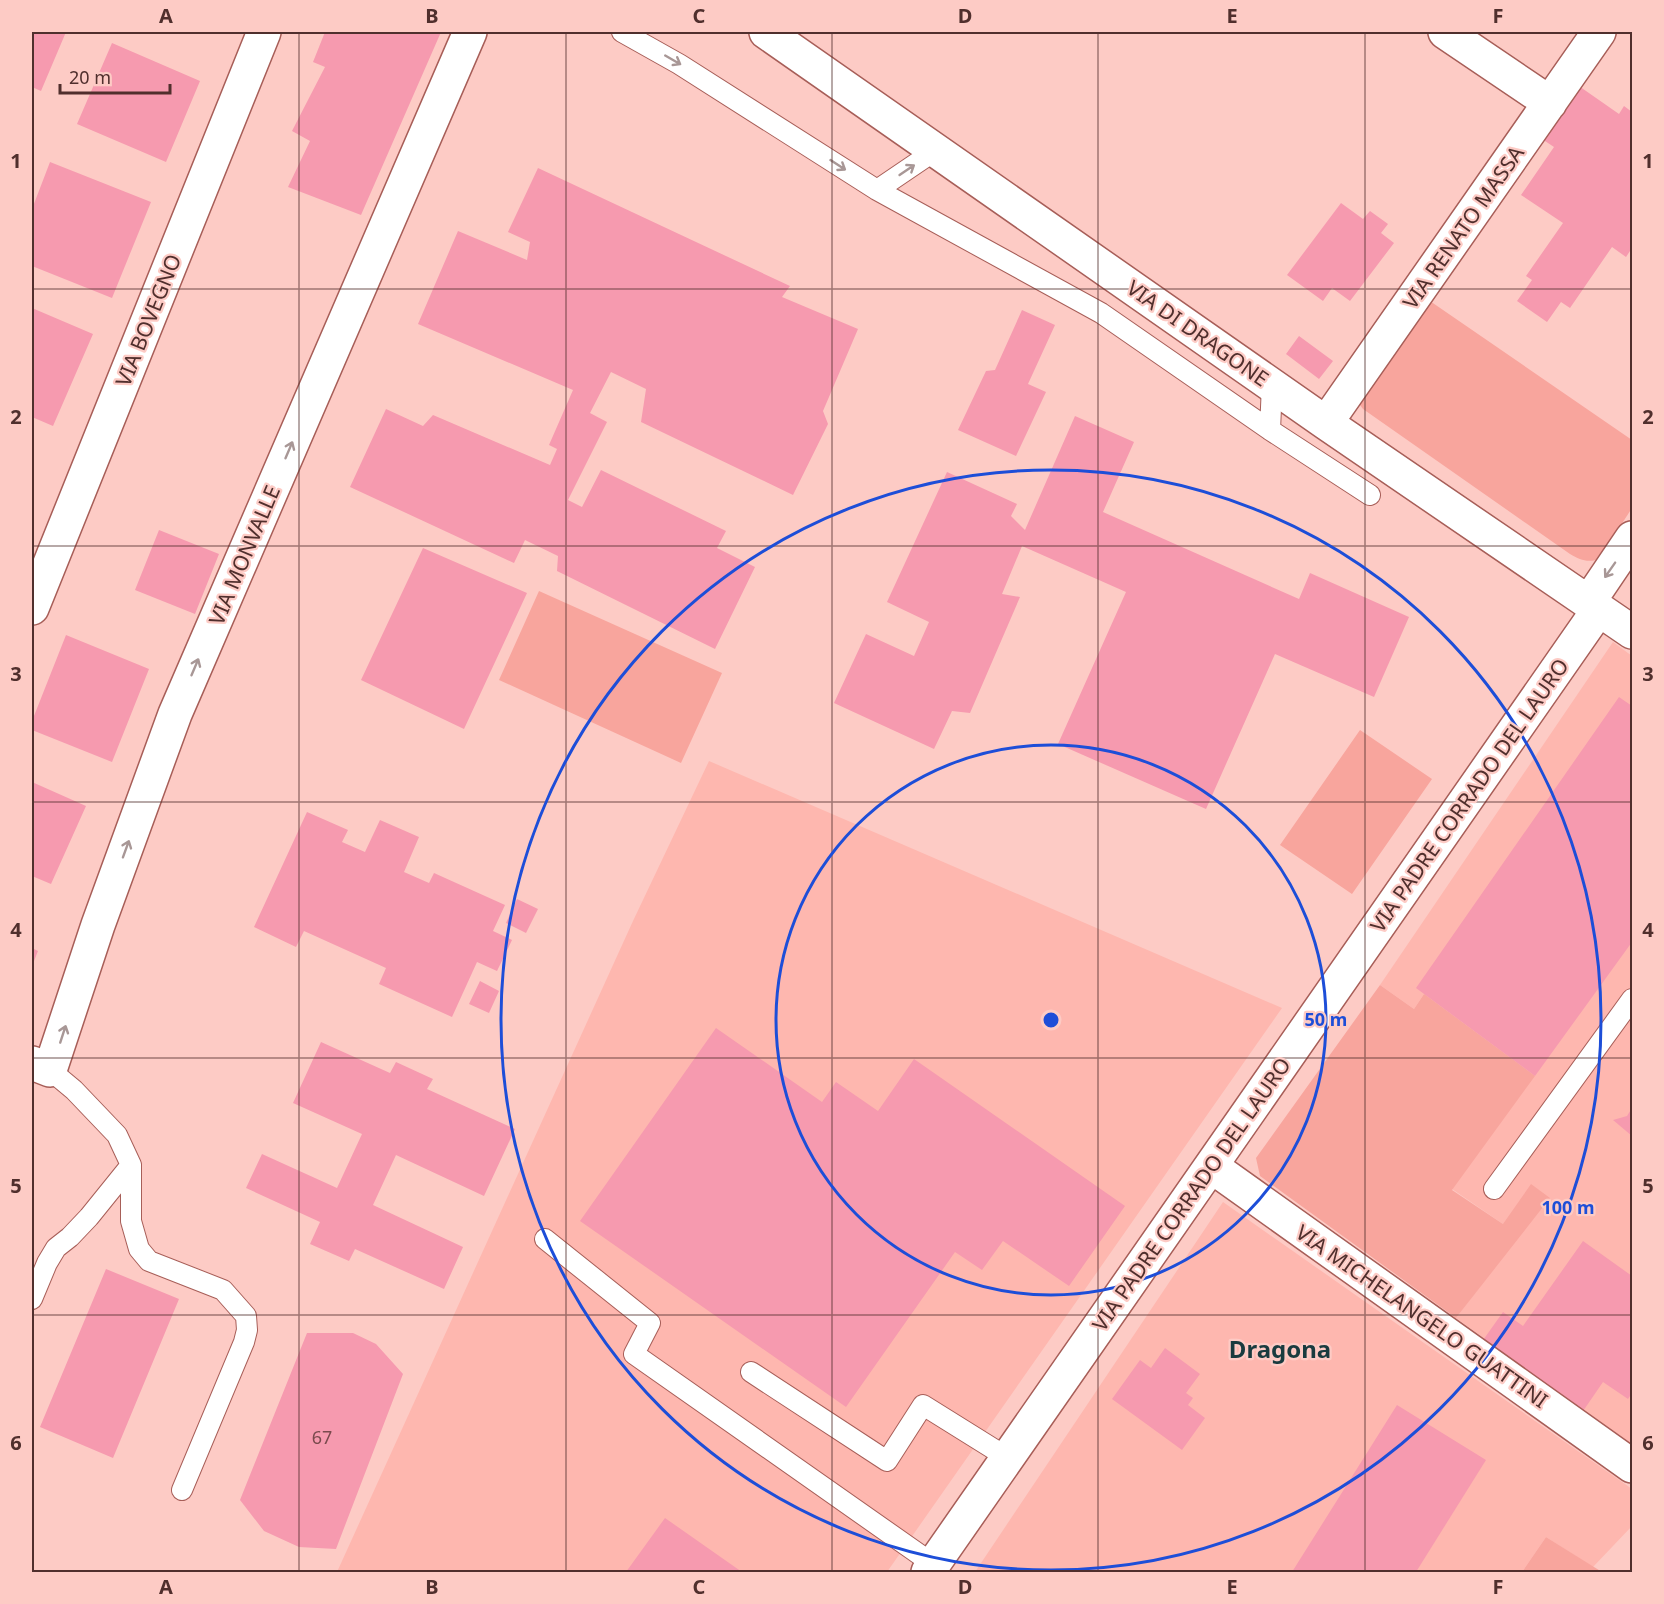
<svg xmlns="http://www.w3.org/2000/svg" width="1664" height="1604" font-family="'Noto Sans',sans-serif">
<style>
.built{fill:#feb7af}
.green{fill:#f8a59d}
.building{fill:#f69aaf}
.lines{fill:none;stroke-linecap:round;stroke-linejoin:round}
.service-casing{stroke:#a75e58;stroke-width:22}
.minor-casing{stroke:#a75e58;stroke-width:36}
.service{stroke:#fff;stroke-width:20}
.minor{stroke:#fff;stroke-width:33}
.oneway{stroke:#a89796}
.grid{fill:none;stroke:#502f2d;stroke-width:1.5;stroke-opacity:0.55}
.ring{fill:none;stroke:#1d4ed8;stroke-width:3}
.labels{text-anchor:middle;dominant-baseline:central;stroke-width:4.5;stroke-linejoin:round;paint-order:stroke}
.number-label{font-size:18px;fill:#7a4a4e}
.street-label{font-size:21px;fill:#502f2d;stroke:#fdcbc5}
.quarter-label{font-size:24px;font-weight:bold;fill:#193b3f;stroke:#fdcbc5}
.centre{fill:#1d4ed8;stroke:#fdcbc5;stroke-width:3}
.ring-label{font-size:18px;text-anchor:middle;font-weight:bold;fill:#1d4ed8;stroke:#fdcbc5;stroke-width:4.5;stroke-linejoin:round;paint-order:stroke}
.neatline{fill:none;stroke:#502f2d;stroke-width:2}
.grid-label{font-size:20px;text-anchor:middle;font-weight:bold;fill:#502f2d}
</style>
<rect width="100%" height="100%" fill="#fdcbc5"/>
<path class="built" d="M1613,642l19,14v789l-176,-127 32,-42 15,-52 -51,-35 -28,-195 -10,15 -34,-24z
M709,761l573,247 -395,564h-550l296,-651z
M1223,1202l409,287v37l-39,41 -47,-30 -24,35h-547z"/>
<path class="green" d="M1427,299l205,141v68l-33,51c-11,4 -19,1 -29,-5l-207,-145 -3,-4 1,-5z
M539,591l183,82 -41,90 -182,-83z
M1360,730l72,49 -80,115 -72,-49z
M1380,985l34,24 10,-15 111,82 -83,114 51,34 28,-40 19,14 -94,120 -196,-142 -4,-18z
M1546,1537l56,35h-80z"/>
<path class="building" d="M32,32h34l-25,59 -9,-4z
M325,32h116l-80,183 -73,-28 22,-46 -18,-10 33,-64 -12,-5z
M112,43l88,38 -34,81 -89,-38z
M1576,84l43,30 5,-8 8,6v136l-6,9 -14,-10 -42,61 -9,-6 -14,20 -30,-21 15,-21 -6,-4 37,-53 -42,-28 33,-48 -15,-10z
M50,162l101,40 -39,96 -80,-32v-57z
M538,168l252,118 -8,11 76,32 -35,82 5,13 -35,71 -152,-73 5,-33 -35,-17 -21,41 17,9 -39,78 14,7 19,-37 125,61 -9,17 38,19 -40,82 -158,-78 1,-15 -33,-16 -11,23 -164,-76 36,-78 37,17 10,-11 117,50 7,-16 -8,-4 24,-55 -155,-66 40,-93 69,29 3,-18 -22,-10z
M1341,203l22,16 7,-8 18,13 -7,9 13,10 -44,58 -18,-13 -9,13 -36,-26z
M32,308l61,26 -40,92 -21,-9z
M1022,310l33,15 -27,59 18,8 -30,64 -58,-26 28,-59 9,-1z
M1299,336l34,25 -14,18 -33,-25z
M1075,416l59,26 -31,70 196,87 11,-26 99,44 -35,80 -99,-43 -69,155 -148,-65 68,-152 -104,-46 -20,48 18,3 -50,116 -18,-2 -18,38 -100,-46 32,-69 48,22 15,-34 -42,-20 60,-130 70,32 -6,12 14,14z
M159,530l60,24 -24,60 -60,-24z
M423,548l104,45 -63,136 -103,-49z
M66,635l83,34 -37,93 -80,-32v-9z
M1619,697l13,9v236l-97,134 -119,-88z
M32,782l54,24 -35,78 -19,-8z
M307,812l41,18 -6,12 23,10 15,-32 39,17 -15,35 25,11 5,-10 71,32 -12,26 19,9 -15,31 -20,-9 -25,55 -73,-33 7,-16 -82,-37 -8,16 -42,-20z
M517,899l21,10 -12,24 -20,-10z
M32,948l6,3 -6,15z
M480,981l19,10 -10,22 -20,-9z
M716,1028l106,74 14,-20 42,29 36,-52 211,147 -56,80 -66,-45 -21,29 -27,-18 -109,155 -266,-186z
M321,1042l69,31 6,-11 37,17 -6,10 88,40 -31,67 -88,-41 -23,50 90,42 -19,42 -89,-40 -6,12 -39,-17 10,-22 -74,-34 16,-34 75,34 25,-54 -69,-31z
M1632,1108v28l-19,-16 14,-4z
M1583,1241l49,35v117l-4,6 -25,-17 -22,32 -100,-71 22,-31 20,14z
M106,1269l73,30 -66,159 -73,-31z
M307,1333h46l23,11 27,30 -67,175 -37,-2 -35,-16 -24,-31z
M1165,1348l35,26 -14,19 7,5 -5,7 17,13 -23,32 -70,-51 28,-39 11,8z
M1397,1405l89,55 -70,112h-124z
M665,1518l77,54h-116z"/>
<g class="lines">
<g class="service-casing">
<path id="service" d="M622,32l57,32 198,126 224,123 169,117 100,65
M877,190l59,-40
M1270,430l2,-45
M50,1070l24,20 43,45 14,30v56l8,28 10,12 74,29 23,26 1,14 -3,12 -62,148
M1494,1189l138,-190
M545,1239l105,84 -16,31 299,210
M32,1299l15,-36 9,-15 14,-11 19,-20 42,-52
M751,1372l136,89 36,-56 85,53"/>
</g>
<g class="minor-casing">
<path id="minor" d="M766,32l560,391 306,209
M1445,32l105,71
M1326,423l273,-391
M1588,603l44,-65
M32,608l232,-576
M32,1063l18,7 48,-145 77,-211 295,-682
M1211,1166l421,300
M928,1572l671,-963"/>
</g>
<use href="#service" class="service"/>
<use href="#minor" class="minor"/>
</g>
<defs><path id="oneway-shaft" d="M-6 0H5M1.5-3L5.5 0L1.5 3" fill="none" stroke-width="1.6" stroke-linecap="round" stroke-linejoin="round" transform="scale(1.5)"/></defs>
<g class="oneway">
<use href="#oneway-shaft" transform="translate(673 60) rotate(30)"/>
<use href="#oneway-shaft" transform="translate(838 165) rotate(33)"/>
<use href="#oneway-shaft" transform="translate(907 170) rotate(-34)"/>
<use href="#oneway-shaft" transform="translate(289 450) rotate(-67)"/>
<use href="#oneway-shaft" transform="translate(1610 570) rotate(125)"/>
<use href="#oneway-shaft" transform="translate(195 667) rotate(-67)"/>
<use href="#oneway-shaft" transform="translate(126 849) rotate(-70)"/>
<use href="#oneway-shaft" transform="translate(63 1034) rotate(-72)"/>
</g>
<path class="grid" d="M299,32v1540M566,32v1540M832,32v1540M1098,32v1540M1365,32v1540M32,289h1600M32,546h1600M32,802h1600M32,1058h1600M32,1315h1600"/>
<g class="ring">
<circle cx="1051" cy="1020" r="275"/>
<circle cx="1051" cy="1020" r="550"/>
</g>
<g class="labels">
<g class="number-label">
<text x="322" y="1437">67</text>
</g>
<g class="street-label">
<text transform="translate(1463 227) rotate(-55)">VIA RENATO MASSA</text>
<text transform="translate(148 320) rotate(-68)">VIA BOVEGNO</text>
<text transform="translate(1198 333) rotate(35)">VIA DI DRAGONE</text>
<text transform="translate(244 555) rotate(-67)">VIA MONVALLE</text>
<text transform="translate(1469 795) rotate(-55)">VIA PADRE CORRADO DEL LAURO</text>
<text transform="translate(1191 1194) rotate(-55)">VIA PADRE CORRADO DEL LAURO</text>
<text transform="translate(1422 1316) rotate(35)">VIA MICHELANGELO GUATTINI</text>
</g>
<g class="quarter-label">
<text x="1280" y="1348">Dragona</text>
</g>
</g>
<circle cx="1051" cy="1020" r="9" class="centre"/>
<g class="ring-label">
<text x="1326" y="1026">50 m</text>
<text x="1568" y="1214">100 m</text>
</g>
<rect width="1664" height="1604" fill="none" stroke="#fdcbc5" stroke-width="66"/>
<path d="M60 84v9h110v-9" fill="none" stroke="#502f2d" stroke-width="3"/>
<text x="69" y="84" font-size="18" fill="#502f2d" stroke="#fdcbc5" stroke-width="4.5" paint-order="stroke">20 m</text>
<rect x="33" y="33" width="1598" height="1538" class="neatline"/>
<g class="grid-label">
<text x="166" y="23">A</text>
<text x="432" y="23">B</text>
<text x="699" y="23">C</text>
<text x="965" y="23">D</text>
<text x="1232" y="23">E</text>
<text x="1498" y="23">F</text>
<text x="16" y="168">1</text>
<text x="1648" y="168">1</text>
<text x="16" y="424">2</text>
<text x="1648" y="424">2</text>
<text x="16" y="681">3</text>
<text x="1648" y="681">3</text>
<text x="16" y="937">4</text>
<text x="1648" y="937">4</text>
<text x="16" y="1193">5</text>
<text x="1648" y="1193">5</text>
<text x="16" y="1450">6</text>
<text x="1648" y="1450">6</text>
<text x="166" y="1594">A</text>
<text x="432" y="1594">B</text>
<text x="699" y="1594">C</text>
<text x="965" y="1594">D</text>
<text x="1232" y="1594">E</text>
<text x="1498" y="1594">F</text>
</g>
</svg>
